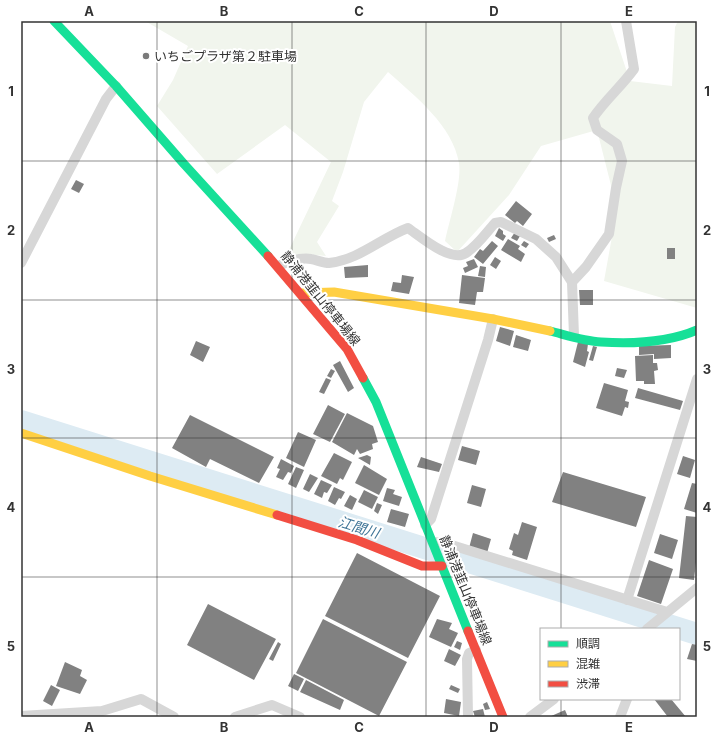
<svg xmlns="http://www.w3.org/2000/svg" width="718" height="738" font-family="Inter,'Noto Sans JP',sans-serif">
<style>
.green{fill:#f1f5ed}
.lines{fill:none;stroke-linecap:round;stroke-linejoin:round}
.river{stroke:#ddebf3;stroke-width:22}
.building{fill:#818181}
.street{stroke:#d7d7d7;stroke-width:10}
.fast{stroke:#16e098;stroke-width:9}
.slow{stroke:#ffcf43;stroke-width:9}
.jam{stroke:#f24e42;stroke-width:9}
.grid{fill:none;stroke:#333;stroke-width:1;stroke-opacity:0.55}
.poi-dot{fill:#7a7a7a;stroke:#fff;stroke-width:1.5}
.labels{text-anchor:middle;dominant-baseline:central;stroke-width:4;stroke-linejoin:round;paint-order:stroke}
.poi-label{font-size:13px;fill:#333;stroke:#fff;text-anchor:start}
.street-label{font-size:13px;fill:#333;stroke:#fff}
.water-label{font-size:14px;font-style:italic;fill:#3f7597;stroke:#fff}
.neatline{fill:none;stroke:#333;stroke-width:1.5}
.grid-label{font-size:13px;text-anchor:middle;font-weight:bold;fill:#333}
</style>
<rect width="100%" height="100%" fill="#fff"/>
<path class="green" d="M145,21h465l20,60 42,5 3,-59 3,-6h19v287l-93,-27 13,-72 -20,-79 -56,16 -32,49 -52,57 -12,-11c4,-20 17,-59 14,-78 -6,-37 -44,-67 -71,-91l-24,30 -21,70 -11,29 7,5 -22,36 9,14 -19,-2 -16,2 -3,-4 43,-90 -46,-37 -68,49 -60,-68 16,-26 15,-34z"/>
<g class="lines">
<path class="river" d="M21,421l676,213"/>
</g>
<path class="building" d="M76,180l8,4 -5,9 -8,-4z
M516,201l16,13 -9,12 -6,-5 -2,2 -10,-8z
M499,228l4,3v3l3,2 -3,5 -8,-5z
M515,232l5,4 -3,5 -6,-3z
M554,235l2,4 -7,3 -2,-4z
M508,239l12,7 -2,3 7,5 -4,8 -20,-12z
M492,241l6,5 -15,18 -9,-7 6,-8 3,2z
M524,241l5,3 -3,4 -5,-3z
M667,248h8v11h-8z
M495,257l6,4 -5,8 -6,-4z
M474,259l4,8 -13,6 -2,-5 5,-2 -2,-4z
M368,265v12l-23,1 -1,-11z
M480,266l6,1 -1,10 -7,-1z
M402,275l12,2 -5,17 -18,-3 2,-9 8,1z
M462,275l23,3 -2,14h-6l-2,13 -16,-2z
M579,290h14v15h-13z
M500,327l14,4 -4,15 -14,-5z
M516,335l15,5 -3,11 -15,-4z
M196,341l14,6 -7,15 -13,-7z
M578,342l10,2 -1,7 2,1 -4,15 -12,-5z
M671,345v13l-17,1v-5l-15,1v-9z
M593,346l4,1 -4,14 -4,-1z
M653,355v8h4l1,7 -4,1 1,13h-11v-3h-8l-1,-25z
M340,361l14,27 -6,4 -15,-27z
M617,368l10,2 -3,8 -9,-2z
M331,369l4,2 -4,7 -4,-2z
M326,378l5,2 -7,14 -5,-2z
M604,383l24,7 -3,11 4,1 -1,6 -3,-1 -3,9 -26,-8z
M638,388l45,13 -3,9 -45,-12z
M328,405l17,9 -15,28 -17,-8z
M347,413l26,13 5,16 -6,2 1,5 -13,5 -3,-5 -3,6 -22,-13z
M190,415l84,42 -15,26 -49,-24 -4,8 -34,-19z
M298,432l18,8 -12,27 -18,-9z
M462,446l18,5 -4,14 -18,-5z
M334,453l18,9 -9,18 -3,-2 -3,6 -16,-8z
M367,455l4,2 -1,8 -12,-7z
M683,456l12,4 -5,18 -13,-4z
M421,457l21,7 -3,8 -22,-5z
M281,459l13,7 -3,7 -3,-1 -5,8 -7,-3 4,-8 -3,-1z
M364,465l23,14 -8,16 -24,-12z
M296,467l8,3 -8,18 -8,-4z
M563,472l83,25 -10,30 -84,-25z
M310,474l8,4 -9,14 -6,-3z
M321,480l11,5 -5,8 -3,-1 -2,6 -8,-4z
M692,483l5,1v29l-13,-4z
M472,485l14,4 -5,18 -14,-4z
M334,487l11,5 -4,7 -2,-1 -4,7 -7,-4z
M387,488l8,2 -2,4 9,3 -3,9 -16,-5z
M364,490l14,7 -6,12 -14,-7z
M350,495l7,4 -5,11 -8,-4z
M377,503l5,2 -4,9 -4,-3z
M391,509l18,5 -4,13 -18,-5z
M686,516l11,1v36l-3,27 -15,-2z
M522,522l15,5 -10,33 -15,-5 1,-4 -4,-2 5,-16 4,2z
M473,533l18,6 -4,14 -18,-5z
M660,534l18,6 -6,19 -18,-6z
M357,553l83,43 -32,62 -83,-42z
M649,560l24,9 -12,35 -24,-8z
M208,604l68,35 -22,41 -67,-35z
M323,619l84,43 -28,54 -83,-43z
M437,619l15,4 -3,6 9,4 -7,14 -22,-10z
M457,641l5,2 -2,7 -6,-3z
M278,642l3,2 -8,17 -4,-2z
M692,644l5,1v16l-10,-2z
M449,649l12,6 -6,11 -11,-5z
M65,662l17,8 -2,6 7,4 -7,14 -24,-8z
M294,674l10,5 -6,12 -10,-5z
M306,680l38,20 -4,10 -40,-18z
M51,685l9,5 -8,16 -9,-5z
M451,685l9,4 -2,4 -9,-4z
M446,699l15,3 -2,14 -15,-3z
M654,699h17l15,18h-18z
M487,702l3,7 -5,1 -2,-6z
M483,709l2,8h-10l-2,-6z
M565,710l3,7h-19z"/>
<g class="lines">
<path class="street" d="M21,263l85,-164 10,-13
M278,266c9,-4 23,-9 33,-7 6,1 12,4 18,4 30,-3 52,-25 79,-35 13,9 43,35 58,25 11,-7 20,-20 29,-30l6,-1 35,17 20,18 16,25
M574,336l-2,-54 14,-15 23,-33 7,-46 6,-27 -5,-17 -20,-14 -4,-12c12,-18 28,-31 41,-49l-8,-48
M425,525l6,-6 57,-179 5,-21
M432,542l13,1 222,69
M627,600l70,-221
M647,629l50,-41
M21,716l81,-5 39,-12 33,18
M235,717l37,-12 28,12
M468,717l-1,-58 2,-6 7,-3
M530,717l24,-18
M620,717l7,-18"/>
<path class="fast" d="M54,21l62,65 68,78 84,92
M550,331c16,4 34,10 51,11 32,2 66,1 96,-12
M363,378l13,24 92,229"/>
<path class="slow" d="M302,293l32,-1 159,27 57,12
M21,433l129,43 127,39"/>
<path class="jam" d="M268,256l79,93 16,29
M277,515l80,25 65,26h20
M468,631l35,86"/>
</g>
<path class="grid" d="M157,21v696M292,21v696M426,21v696M561,21v608M21,161h676M21,300h676M21,438h676M21,577h676M561,699v18"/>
<circle class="poi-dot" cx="146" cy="56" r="4"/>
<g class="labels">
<g class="poi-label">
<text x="154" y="56">いちごプラザ第２駐車場</text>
</g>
<g class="street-label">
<text transform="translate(321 298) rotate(51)">静浦港韮山停車場線</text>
<text transform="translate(466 590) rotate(68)">静浦港韮山停車場線</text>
</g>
<g class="water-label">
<text transform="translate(359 527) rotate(17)">江間川</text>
</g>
</g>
<rect width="718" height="738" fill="none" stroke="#ffffff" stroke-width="44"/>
<rect x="540" y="628" width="140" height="72" fill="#ffffff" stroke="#adadad"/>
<rect x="548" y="641" width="20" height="6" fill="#16e098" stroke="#adadad"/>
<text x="576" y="648" font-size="12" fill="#333333">順調</text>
<rect x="548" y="661" width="20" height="6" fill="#ffcf43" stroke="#adadad"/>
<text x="576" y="668" font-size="12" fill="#333333">混雑</text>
<rect x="548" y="681" width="20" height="6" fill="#f24e42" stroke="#adadad"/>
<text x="576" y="688" font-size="12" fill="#333333">渋滞</text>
<rect x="22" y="22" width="674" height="694" class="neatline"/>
<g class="grid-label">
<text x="89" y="16">A</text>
<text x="224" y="16">B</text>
<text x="359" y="16">C</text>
<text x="494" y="16">D</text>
<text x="629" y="16">E</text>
<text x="11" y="96">1</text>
<text x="707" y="96">1</text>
<text x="11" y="235">2</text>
<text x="707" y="235">2</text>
<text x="11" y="374">3</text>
<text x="707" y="374">3</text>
<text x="11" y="512">4</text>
<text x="707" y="512">4</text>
<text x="11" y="651">5</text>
<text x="707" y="651">5</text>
<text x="89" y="732">A</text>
<text x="224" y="732">B</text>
<text x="359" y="732">C</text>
<text x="494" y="732">D</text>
<text x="629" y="732">E</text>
</g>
</svg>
